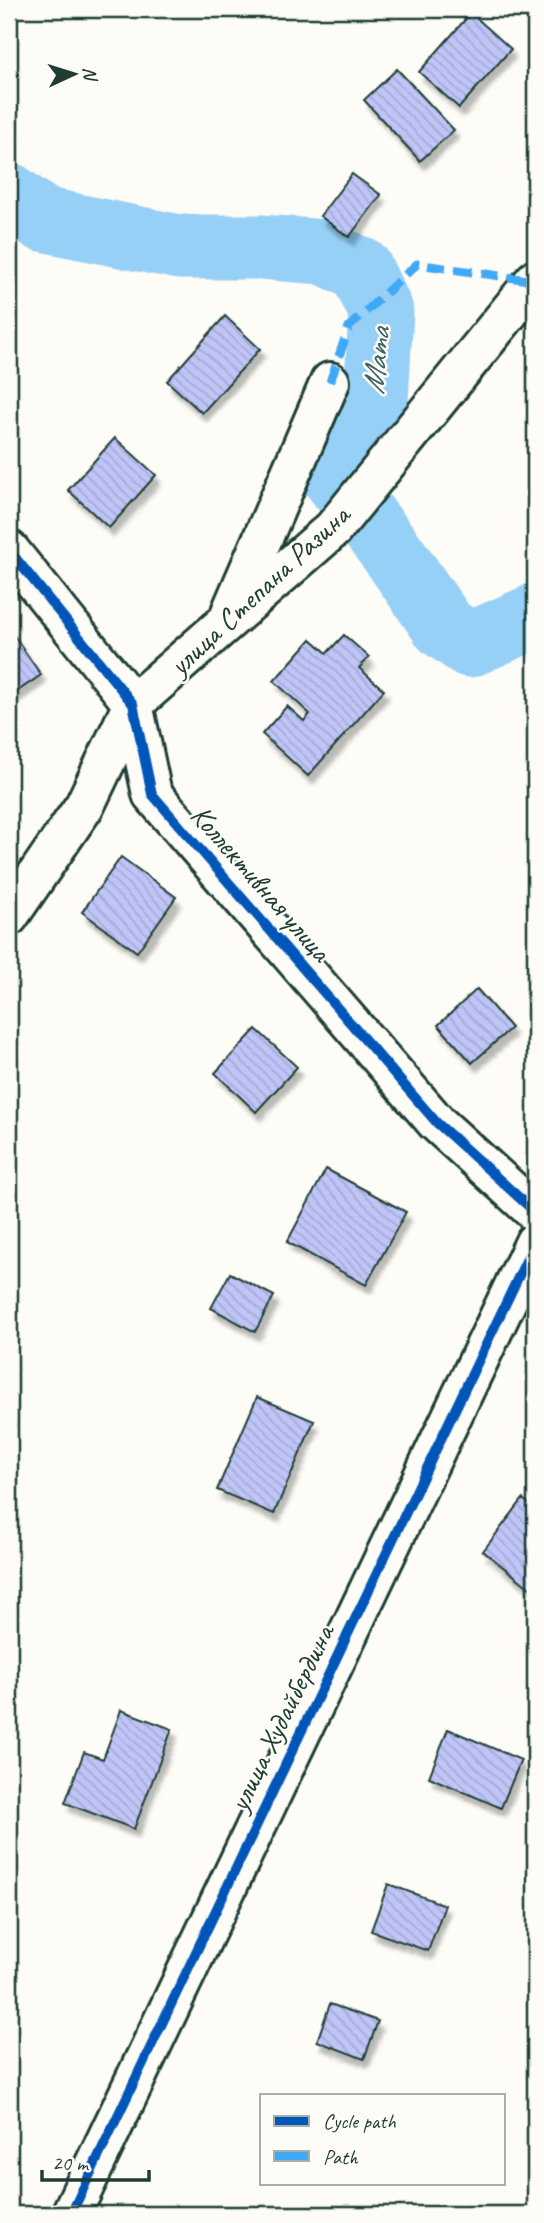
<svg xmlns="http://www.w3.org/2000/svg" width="544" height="2223" font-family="Caveat,sans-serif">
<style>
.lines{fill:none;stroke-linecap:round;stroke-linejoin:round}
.river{stroke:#97d0f6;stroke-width:65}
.building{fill:url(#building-back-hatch);stroke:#1f3d34;stroke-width:2;filter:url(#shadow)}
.minor-casing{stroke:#1f3d34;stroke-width:44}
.minor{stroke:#fdfcf7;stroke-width:38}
.quiet{stroke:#3fa9f5;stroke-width:9;stroke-dasharray:18 9;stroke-linecap:butt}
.cycleway-casing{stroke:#fdfcf7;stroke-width:15}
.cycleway{stroke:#0057b8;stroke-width:10}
.labels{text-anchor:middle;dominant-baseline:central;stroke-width:5;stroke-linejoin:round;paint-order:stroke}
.street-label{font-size:30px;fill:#1f3d34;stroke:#fdfcf7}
.water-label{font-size:32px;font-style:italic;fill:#3d6264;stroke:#fdfcf7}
</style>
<defs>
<pattern id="building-back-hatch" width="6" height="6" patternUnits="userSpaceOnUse" patternTransform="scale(1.75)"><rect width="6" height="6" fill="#bfc5f7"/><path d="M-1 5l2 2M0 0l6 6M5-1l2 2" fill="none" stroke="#a4aad4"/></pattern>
<filter id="shadow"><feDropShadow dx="4.5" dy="8" stdDeviation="2" flood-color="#0004"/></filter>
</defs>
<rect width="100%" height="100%" fill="#fdfcf7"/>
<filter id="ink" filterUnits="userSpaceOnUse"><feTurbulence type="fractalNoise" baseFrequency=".0143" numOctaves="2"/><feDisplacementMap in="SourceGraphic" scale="14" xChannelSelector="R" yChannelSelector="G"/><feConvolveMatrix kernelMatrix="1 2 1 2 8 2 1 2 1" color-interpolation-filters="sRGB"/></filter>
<g filter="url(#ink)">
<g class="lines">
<path class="river" d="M9,195l33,24 137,28h82l63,5 37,18 20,41 -5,90 -12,20 -19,13 -14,39 64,83 49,71 25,18 66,-29"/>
</g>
<path class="building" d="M471,13l40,36 -52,59 -40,-36z
M397,69l57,61 -34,31 -56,-61z
M352,174l29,21 -32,42 -29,-21z
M225,316l35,33 -58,64 -35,-32z
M115,438l41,37 -47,53 -41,-38z
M9,628l32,47 -32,22z
M344,635l25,22 -10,11 25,22 -76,86 -46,-42 25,-28 17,15 6,-7 -36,-33 37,-42 16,14z
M121,857l55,40 -39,55 -55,-40z
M477,989l34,39 -39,35 -34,-38z
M256,1029l41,38 -41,45 -41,-39z
M326,1169l80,43 -40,73 -79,-43z
M230,1273l44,23 -19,36 -44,-24z
M257,1397l57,24 -40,93 -57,-24z
M523,1499l12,9v84l-52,-41z
M121,1710l51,19 -38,100 -69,-26 19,-51 19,7z
M448,1729l73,31 -20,48 -72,-31z
M388,1884l57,21 -17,46 -57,-20z
M330,2004l48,17 -14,38 -47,-18z"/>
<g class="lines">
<g class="minor-casing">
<path id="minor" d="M9,550l124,154 19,90 285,329 98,89
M231,612l99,-230
M9,916l76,-111 48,-101 200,-175 202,-249
M71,2214l464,-972"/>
</g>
<use href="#minor" class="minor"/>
<path class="quiet" d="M330,382l19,-55 68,-63 118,17"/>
<g class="cycleway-casing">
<path id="cycleway" d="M9,550l124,154 19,90 285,329 98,89
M71,2214l464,-972"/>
</g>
<use href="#cycleway" class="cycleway"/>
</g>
</g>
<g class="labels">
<g class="street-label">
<text transform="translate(259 590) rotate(-43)">улица Степана Разина</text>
<text transform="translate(261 883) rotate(49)">Коллективная улица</text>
<text transform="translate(281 1718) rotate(-64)">улица Худайбердина</text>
</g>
<g class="water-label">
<text transform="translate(376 361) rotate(-84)">Мата</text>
</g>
</g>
<rect width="544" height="2223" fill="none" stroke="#fdfcf7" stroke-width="35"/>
<rect x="18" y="18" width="509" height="2188" fill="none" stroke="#1f3d34" stroke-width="2.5" filter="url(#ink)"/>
<rect x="260" y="2094" width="245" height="91" fill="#fdfcf7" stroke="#a4b0a9" stroke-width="2"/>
<rect x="274" y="2116" width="35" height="10" fill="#0057b8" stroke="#a4b0a9" stroke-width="2"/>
<text x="323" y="2128" font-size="21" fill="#1f3d34">Cycle path</text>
<rect x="274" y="2151" width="35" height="10" fill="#3fa9f5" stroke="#a4b0a9" stroke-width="2"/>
<text x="323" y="2164" font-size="21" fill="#1f3d34">Path</text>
<g transform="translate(74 74) rotate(86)" stroke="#fdfcf7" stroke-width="5" paint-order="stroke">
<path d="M0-5L12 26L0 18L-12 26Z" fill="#1f3d34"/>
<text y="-10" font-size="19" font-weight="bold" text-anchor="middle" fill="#1f3d34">N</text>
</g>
<path d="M42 2170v10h107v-10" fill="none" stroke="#1f3d34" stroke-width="3.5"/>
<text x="52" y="2170" font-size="21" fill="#1f3d34" stroke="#fdfcf7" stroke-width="5" paint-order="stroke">20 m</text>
</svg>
